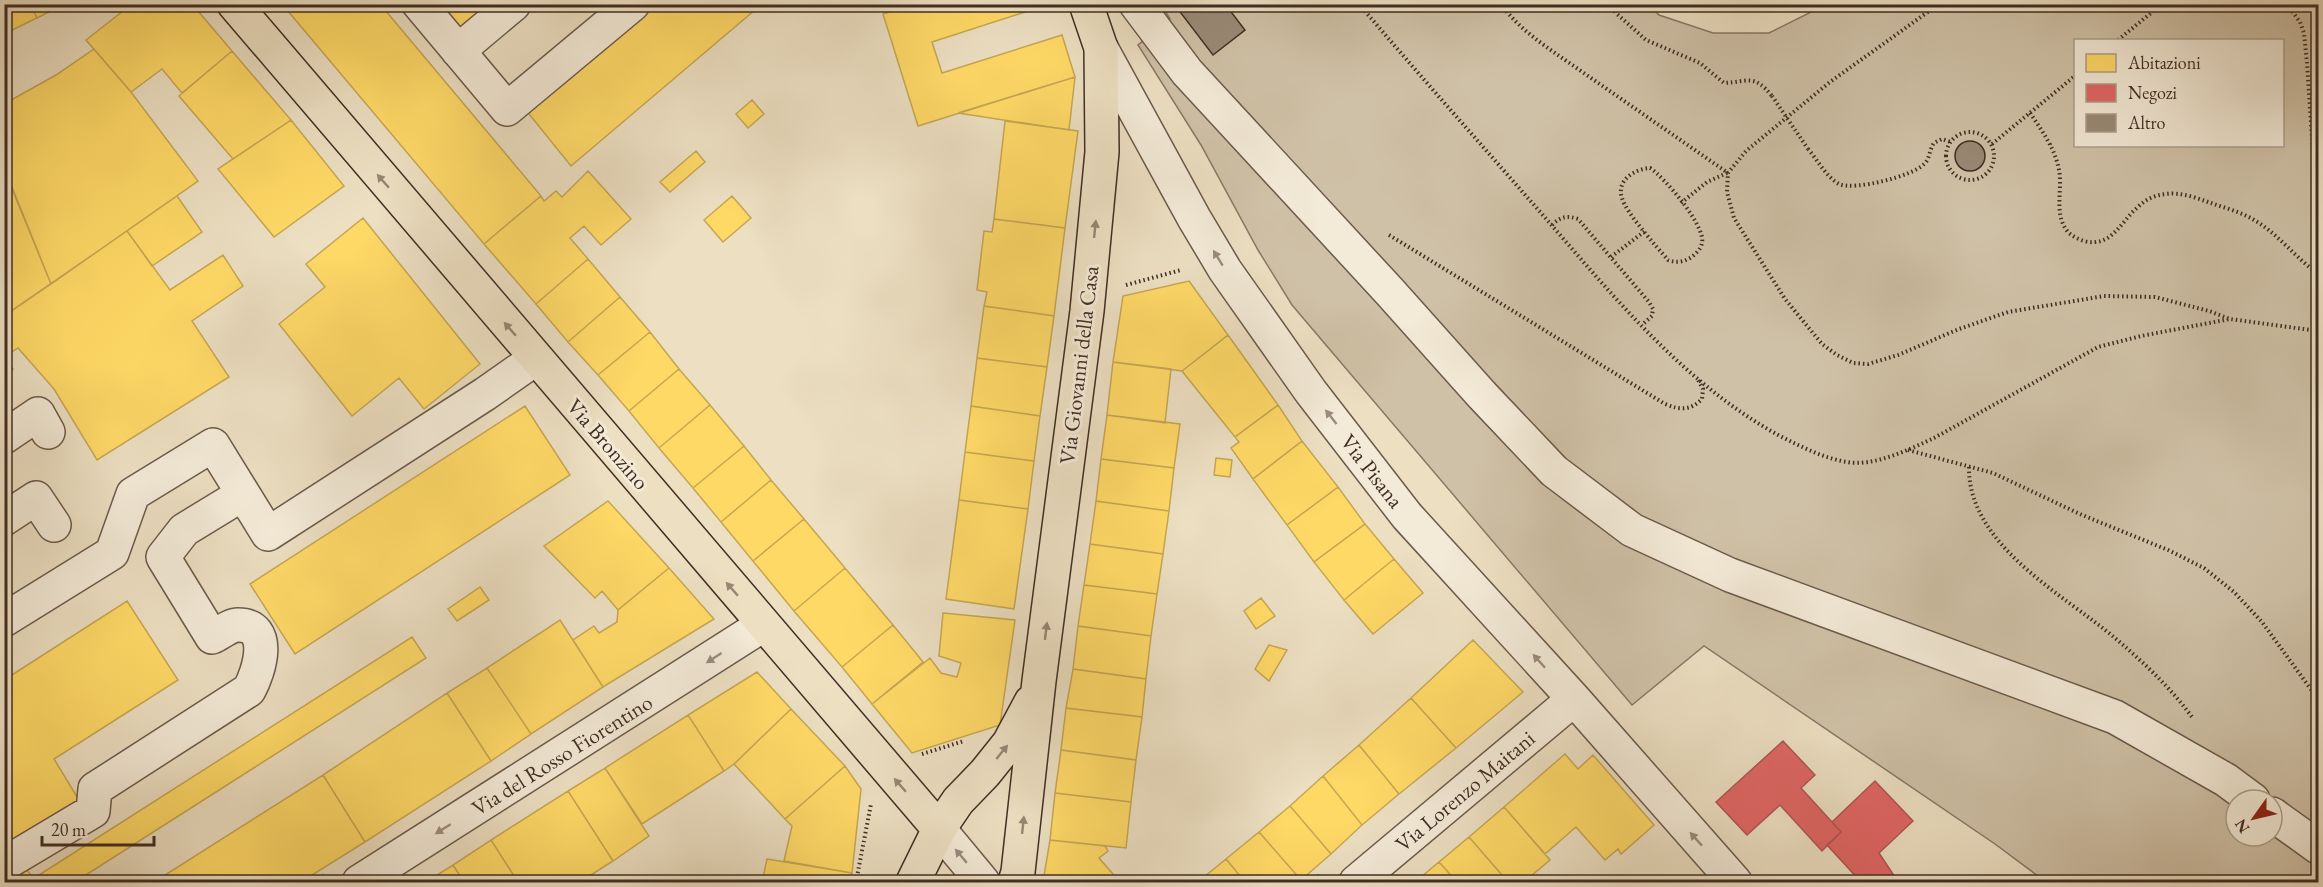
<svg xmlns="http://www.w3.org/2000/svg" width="2323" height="887" font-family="'EB Garamond',serif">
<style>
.green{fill:#cfc1a7;stroke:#887866;stroke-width:1.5;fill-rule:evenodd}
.homes{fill:#ffd966;stroke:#c6a652;stroke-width:1.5}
.shops{fill:#e06666;stroke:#b05552;stroke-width:1.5}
.building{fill:#998a76;stroke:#402e24;stroke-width:1.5}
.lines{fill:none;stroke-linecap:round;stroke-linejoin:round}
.minor-casing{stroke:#6b5a4c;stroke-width:36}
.major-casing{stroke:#402e24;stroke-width:36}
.path{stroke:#402e24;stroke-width:4;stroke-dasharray:1.5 3;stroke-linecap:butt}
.minor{stroke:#f3ead7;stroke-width:33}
.major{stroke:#ecdfc2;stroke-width:33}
.path-bridge{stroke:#402e24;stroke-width:4;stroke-dasharray:1.5 3;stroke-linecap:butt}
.oneway{fill:#968673}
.oneway2{fill:#9a8c7e}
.labels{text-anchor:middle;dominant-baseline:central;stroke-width:6;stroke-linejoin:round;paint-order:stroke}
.street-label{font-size:22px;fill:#402e24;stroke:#f3ead7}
</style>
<rect width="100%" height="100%" fill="#ecdfc2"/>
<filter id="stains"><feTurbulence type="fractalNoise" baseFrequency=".00333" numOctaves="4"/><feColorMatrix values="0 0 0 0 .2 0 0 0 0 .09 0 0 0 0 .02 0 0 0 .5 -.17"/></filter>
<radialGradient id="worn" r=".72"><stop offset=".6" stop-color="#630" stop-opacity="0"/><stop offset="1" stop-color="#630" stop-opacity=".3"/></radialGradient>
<path class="green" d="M1161,4h487l11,11 54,18h56l56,-28h493v877h-272l-51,-38 -291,-198 -72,59 -340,-400 -34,-55 -57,-105 -63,-100 32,-26zM2076,40h206v106h-206zM2236,800h36v36h-36z"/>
<path class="homes" d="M4,4h26l7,14 -33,16z
M30,4h35l-28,14z
M132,4h60l40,47 -50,42 -20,-24 -31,23 -45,-52z
M282,4h98l161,192 -57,48z
M436,4h54l-32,27z
M640,4h122l-191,162 -50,-62z
M914,4h136l-118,38 10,31 120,-38 13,42 -157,49 -35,-112z
M94,49l37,43 67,89 -147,103 -47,-115v-65l52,-29z
M232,51l59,69 -58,39 -54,-63z
M1075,77l-6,53 -111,-17z
M752,100l12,14 -16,14 -12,-14z
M291,120l53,66 -70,51 -56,-68z
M1005,121l73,10 -13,97 -71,-9z
M696,151l9,11 -35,30 -10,-10z
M588,171l43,48 -30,26 -17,-19 -14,12 18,21 -52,45 -52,-60 57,-48 3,5 12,-10 6,6z
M6,172l45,112 -47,32v-143z
M177,196l25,36 -50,34 -25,-35z
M732,196l19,22 -28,24 -19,-22z
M363,218l117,146 -56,45 -25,-31 -47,38 -73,-92 46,-37 -19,-23z
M994,219l71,9 -11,88 -70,-10 3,-14 -10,-2 7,-59 8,1z
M127,231l43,59 53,-35 20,31 -51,35 37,56 -132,83 -43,-71 -36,-41 -12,8 7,13 -9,7v-60z
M588,259l32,38 -52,45 -32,-38z
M1189,281l39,54 -46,36 -69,-9 10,-66z
M620,297l30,35 -52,43 -30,-33z
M984,306l70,10 -7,51 -70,-9z
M650,332l29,37 -50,42 -31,-36z
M1228,335l50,70 -43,32 -53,-66z
M977,358l70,9 -7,49 -69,-10z
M1113,362l58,7 -6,54 -58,-8z
M679,369l31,36 -51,43 -30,-37z
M710,405l34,41 -51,42 -34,-40z
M1278,405l24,36 -49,38 -22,-31 8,-6 -4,-5z
M525,406l45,69 -275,179 -45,-70z
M971,406l69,10 -6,45 -69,-9z
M1107,415l73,9 -6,44 -73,-9z
M1302,441l36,46 -51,38 -34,-46z
M744,446l27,34 -50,42 -28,-34z
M965,452l69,9 -6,48 -69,-9z
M1216,458l16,2 -2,17 -16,-2z
M1101,459l73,9 -5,43 -73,-10z
M771,480l33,39 -51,42 -32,-39z
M1338,487l27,37 -51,38 -27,-37z
M959,500l69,9 -14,100 -68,-10z
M608,501l61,67 -51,42 -16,-19 -7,7 -51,-52z
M1096,501l73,10 -6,43 -73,-10z
M804,519l41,49 -51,43 -41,-50z
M1365,524l29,35 -50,41 -30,-38z
M1090,544l73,10 -6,40 -73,-9z
M1394,559l29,34 -50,41 -29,-34z
M669,568l45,51 -111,68 -30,-47 21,-14 5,7 18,-11 1,-12z
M845,568l48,57 -51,42 -48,-56z
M1084,585l73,9 -6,42 -73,-10z
M480,587l9,13 -32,21 -9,-12z
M1261,598l14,18 -19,13 -12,-18z
M127,601l51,79 -124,79 28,46 -71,42 -7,-11v-156z
M943,613l72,7 -15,105 -88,28 -40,-49 58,-46 11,15 16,4 4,-14 -22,-7z
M560,620l43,67 -72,47 -44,-66z
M893,625l30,37 -51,42 -30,-37z
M1078,626l73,10 -5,43 -73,-10z
M412,637l14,21 -351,224h-31l-5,-7z
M1473,640l50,52 -67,56 -45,-50z
M1269,645l18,5 -18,31 -14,-12z
M487,668l44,66 -40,27 -44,-68z
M1073,669l73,10 -4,38 -76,-9z
M757,672l34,37 -57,55 -10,7 -36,-56z
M447,693l44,68 -126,81 -42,-67z
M1411,698l45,50 -57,46 -40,-49z
M1066,708l76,9 -6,43 -75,-10z
M791,709l54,57 -60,53 -51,-55z
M688,715l36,56 -82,53 -37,-56z
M1359,745l40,49 -37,31 -39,-49z
M1061,750l75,10 -5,42 -76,-9z
M1565,754l13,15 15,-14 61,70 -33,29 -3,-5 -13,11 -29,-33 -31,27 -41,-47z
M845,766l16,23 -9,84 -68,-12 8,-35 -7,-7z
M605,768l44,68 -36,25 -45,-70z
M323,775l42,67 -64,40h-147z
M1323,776l39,49 -31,29 -41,-48z
M568,791l45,70 -33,21h-62l-27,-42z
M1055,793l76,9 -5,46 -76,-8z
M1290,806l41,48 -30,26 -42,-48z
M1504,807l46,53 -26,22h-16l-39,-45z
M1259,832l42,48 -3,2h-53l-19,-23z
M1469,837l39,45h-51l-18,-20z
M491,840l27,42h-54l-11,-17z
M1050,840l55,6 3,5 -9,7 21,24h-77z
M767,859l85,14 -2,9h-88z
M1226,859l19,23h-47z
M1439,862l18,20h-42z
M453,865l11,17h-38z
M25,867l11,15h-32v-4z"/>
<path class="shops" d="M1783,741l32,34 -14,13 40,44 -19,19 -42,-46 -33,30 -31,-33z
M1875,781l38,40 -34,32 16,24 -7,5h-27l-34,-37 14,-13 -9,-10z"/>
<path class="building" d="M1182,4h43l20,26 -32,25 -36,-47z
M1955 156a15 15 0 1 1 30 0a15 15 0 1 1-30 0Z"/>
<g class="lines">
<g class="minor-casing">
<path id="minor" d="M419,4l88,105 126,-105
M1136,4l51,68 203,220 92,103 72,76 78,59 98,45 385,142 111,63 27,20
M1101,48l93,170 31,52 86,122 96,124 167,183 161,183
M458,51l56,-47
M4,437l34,-23 10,18
M4,519l32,-21 18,27
M4,620l108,-67 21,-59 80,-49 55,89 217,-140 50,-35
M2272,814l46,33
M939,829l44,53
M4,864l89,-53 2,-22 154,-99c10,-18 25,-65 -11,-65 -8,0 -19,9 -26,12l-49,-80 21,-27 59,-36
M359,882l404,-257
M1356,882l218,-183"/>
</g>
<g class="major-casing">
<path id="major" d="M234,4l705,825
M913,882l26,-53 19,-28 27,-28 24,-30 22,-41
M1015,882l3,-10 21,-191 48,-370 15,-159 -1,-104 -15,-44"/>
</g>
<path class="path" d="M1359,4c55,65 112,129 168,193 76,86 150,183 253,239 22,11 43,22 67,26 27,5 63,-13 87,-24l164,-91 43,-11 89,-17
M1501,4c14,20 34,35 54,49l173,120
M1609,4l7,9 30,27 54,23 24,20c24,-1 29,-10 48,13
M1939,4l-109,78 -84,69 -18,22 -1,19 7,26 51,81 37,45 15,11 16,8 15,1 30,-9 61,-26 49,-17 96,-16 51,1 54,14 21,8 88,12
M2287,4l13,18 4,11 3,30 10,148v119
M2118,40l44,-36
M2030,113c12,18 25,35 29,57 4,20 -6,44 9,62 4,4 10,7 16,9 28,7 36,-19 54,-34 8,-8 17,-12 28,-13 15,-2 31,4 45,9 14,5 30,9 43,17 23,13 41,37 63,53
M1946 156a24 24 0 1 1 48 0a24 24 0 1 1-48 0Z
M1992,144l84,-69
M1808,149c9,10 18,28 31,35 15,7 74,-8 85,-20 6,-5 5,-14 10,-21l8,-4 9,3
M1650,168c14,9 56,58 52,75 -1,6 -7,12 -12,15 -7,4 -14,5 -22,2 -11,-13 -42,-47 -46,-62 -6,-18 13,-29 28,-30z
M1681,203l26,-21 20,-9
M1552,225c8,-8 15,-10 26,-6l71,83 4,7 -1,7 -10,9
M1389,235l276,169c15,6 25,7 37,-5l1,-10 -5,-9
M1611,257l34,-26
M1126,285l55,-15
M1908,450l85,23 89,42 86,35 36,18 30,24 28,30 56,77
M1969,467c-1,78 94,127 146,171 28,24 55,49 77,79
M922,754l42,-13
M312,882l12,-7
M856,882l15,-78
M1311,882l9,-7"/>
<use href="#minor" class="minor"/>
<use href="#major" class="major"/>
<path class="path-bridge" d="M1772,96l36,53"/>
</g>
<defs><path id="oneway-solid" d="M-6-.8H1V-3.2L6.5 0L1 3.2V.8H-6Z" transform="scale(1.5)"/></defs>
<g class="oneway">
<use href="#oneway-solid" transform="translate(383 181) rotate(-131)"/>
<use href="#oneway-solid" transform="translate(1095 229) rotate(-84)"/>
<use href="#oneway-solid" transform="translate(510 329) rotate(-131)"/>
<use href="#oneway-solid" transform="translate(732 589) rotate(-131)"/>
<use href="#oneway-solid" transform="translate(1046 631) rotate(-83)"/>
<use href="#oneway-solid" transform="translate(1002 752) rotate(-51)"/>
<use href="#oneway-solid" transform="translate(900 785) rotate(-131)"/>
<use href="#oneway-solid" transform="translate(1023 825) rotate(-84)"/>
</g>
<g class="oneway2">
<use href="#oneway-solid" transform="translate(1218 258) rotate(-121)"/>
<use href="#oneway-solid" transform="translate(1331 417) rotate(-128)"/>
<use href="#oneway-solid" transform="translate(714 658) rotate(147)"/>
<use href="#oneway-solid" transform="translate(1539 661) rotate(-132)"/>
<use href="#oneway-solid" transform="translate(443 829) rotate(148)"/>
<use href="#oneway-solid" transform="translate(1696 839) rotate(-132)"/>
<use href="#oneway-solid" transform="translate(961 856) rotate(-130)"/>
</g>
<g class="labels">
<g class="street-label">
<text transform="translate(1079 365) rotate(-83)">Via Giovanni della Casa</text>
<text transform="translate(608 444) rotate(49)">Via Bronzino</text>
<text transform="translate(1372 471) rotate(52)">Via Pisana</text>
<text transform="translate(562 755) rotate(-32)">Via del Rosso Fiorentino</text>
<text transform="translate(1465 791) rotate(-40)">Via Lorenzo Maitani</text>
</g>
</g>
<rect width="2323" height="887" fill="none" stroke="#ecdfc2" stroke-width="24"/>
<rect x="6" y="6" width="2311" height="875" fill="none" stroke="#402e24" stroke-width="3"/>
<rect x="12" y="12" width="2299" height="863" fill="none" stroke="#402e24" stroke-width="1.5"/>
<rect x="2074" y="39" width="210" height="108" fill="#f3ead7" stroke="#ab9f8f" stroke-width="1.5"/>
<rect x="2086" y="54" width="30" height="18" fill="#ffd966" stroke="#ab9f8f" stroke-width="1.5"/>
<text x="2128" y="69" font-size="18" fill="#402e24">Abitazioni</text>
<rect x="2086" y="84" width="30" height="18" fill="#e06666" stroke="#ab9f8f" stroke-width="1.5"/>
<text x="2128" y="99" font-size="18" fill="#402e24">Negozi</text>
<rect x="2086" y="114" width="30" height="18" fill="#998a76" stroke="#ab9f8f" stroke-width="1.5"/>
<text x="2128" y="129" font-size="18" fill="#402e24">Altro</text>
<g transform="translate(2254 818) rotate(236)"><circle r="28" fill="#f3ead7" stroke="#ab9f8f" stroke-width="1.5"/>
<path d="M0-4.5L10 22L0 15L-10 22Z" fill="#8f2418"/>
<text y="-9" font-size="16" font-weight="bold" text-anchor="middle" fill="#402e24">N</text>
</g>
<path d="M42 836v9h112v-9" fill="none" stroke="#402e24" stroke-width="3"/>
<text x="51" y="836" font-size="18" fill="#402e24" stroke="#f3ead7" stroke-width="4.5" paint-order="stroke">20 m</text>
<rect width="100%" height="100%" filter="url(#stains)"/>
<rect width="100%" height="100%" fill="url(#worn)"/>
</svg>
